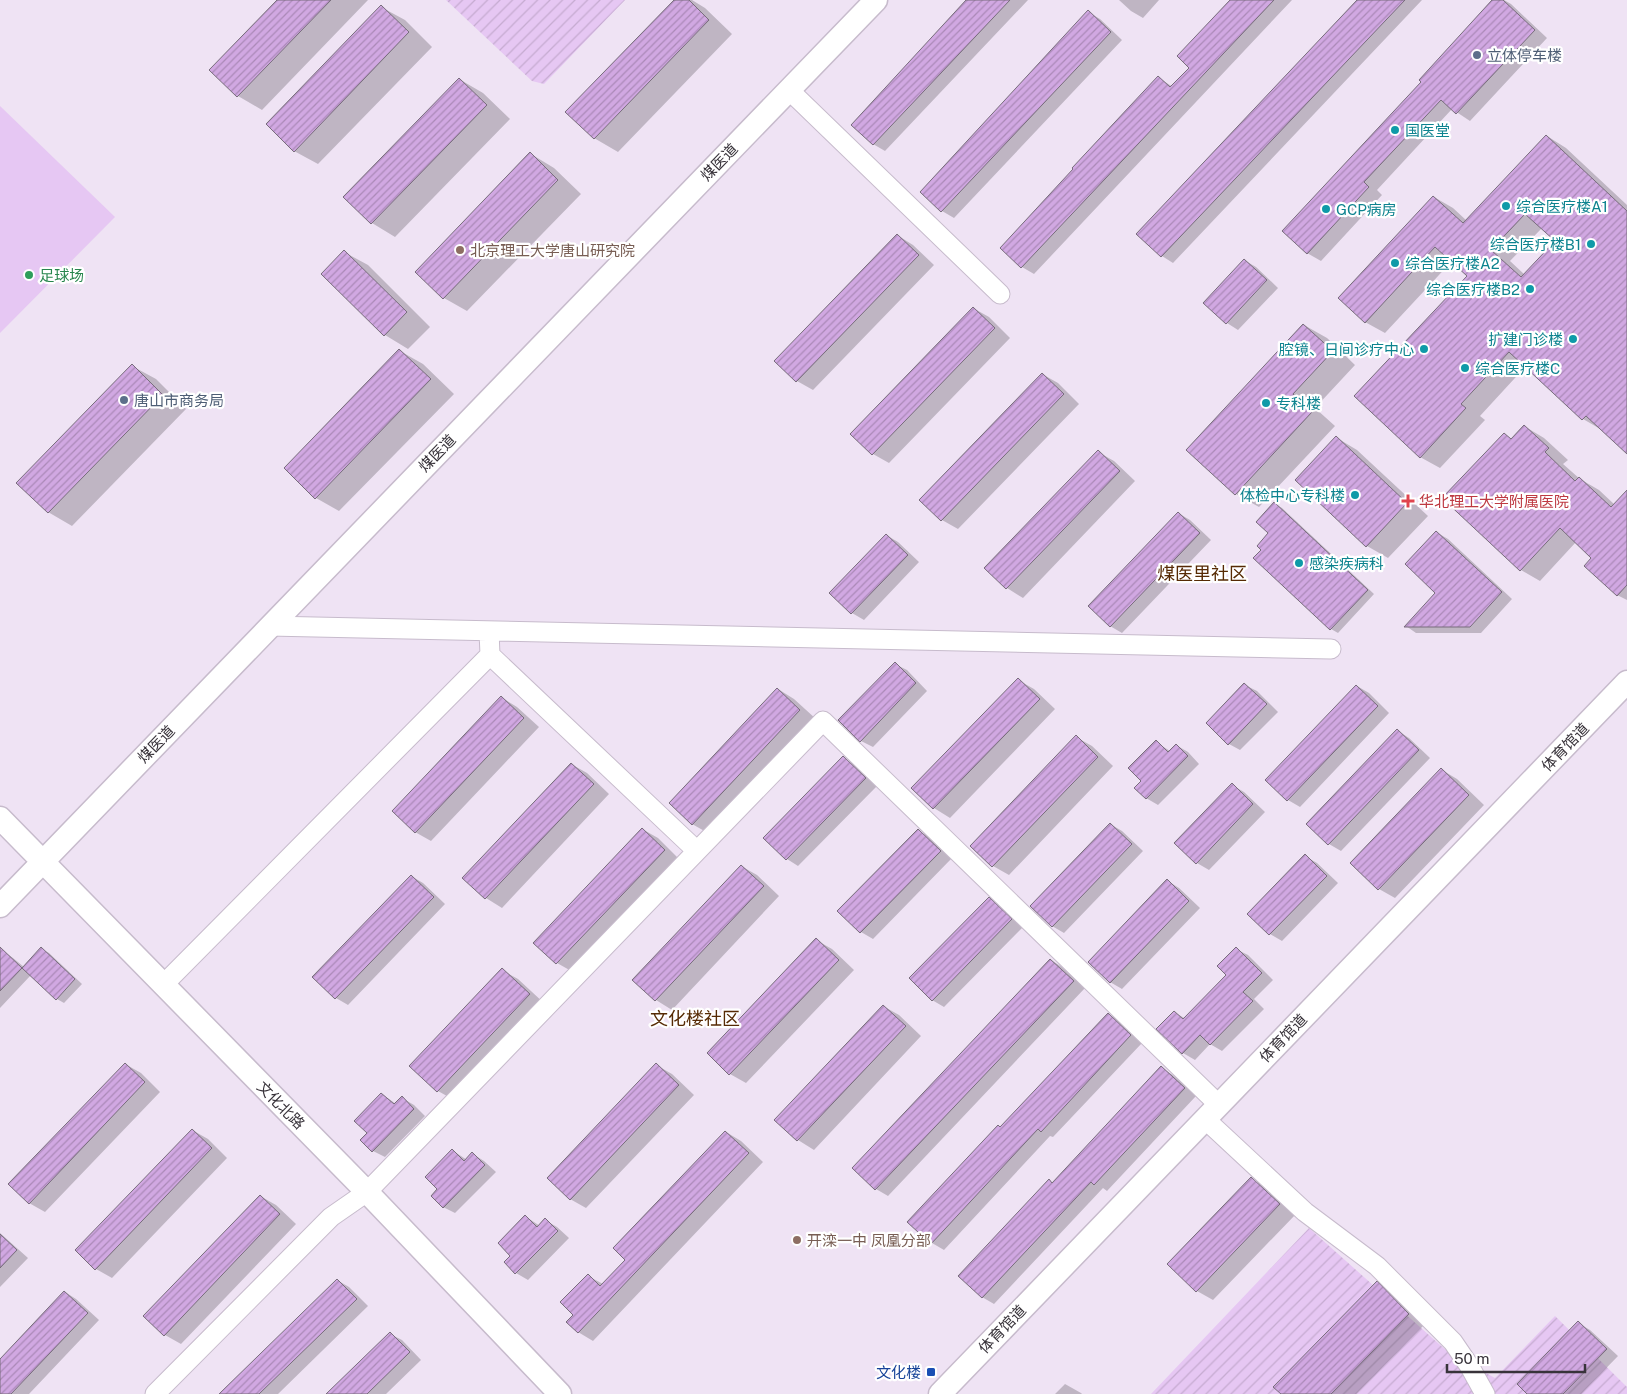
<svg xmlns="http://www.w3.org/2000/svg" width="1627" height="1394" font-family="'Public Sans','Noto Sans SC',sans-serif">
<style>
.green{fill:#e6c7f3}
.garden{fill:url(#garden-furrows)}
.shadow{fill:#0003;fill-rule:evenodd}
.building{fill:url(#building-hatch);stroke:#786d7c;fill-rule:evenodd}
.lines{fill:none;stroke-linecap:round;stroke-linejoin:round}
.minor-casing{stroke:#c7bbcc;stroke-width:21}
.tertiary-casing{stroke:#c7bbcc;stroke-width:25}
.minor{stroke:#fff;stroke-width:19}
.tertiary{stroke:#fff;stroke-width:22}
.service-dot{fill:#5c6f8a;stroke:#fff;stroke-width:2}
.culture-dot{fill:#0f9aa8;stroke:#fff;stroke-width:2}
.education-dot{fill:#8d6e63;stroke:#fff;stroke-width:2}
.leisure-dot{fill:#2e9e5b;stroke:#fff;stroke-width:2}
.health-dot{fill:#e0444e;stroke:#fff;stroke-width:2}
.transit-dot{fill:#1a4fb4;stroke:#fff;stroke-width:2}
.labels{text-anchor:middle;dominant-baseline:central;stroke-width:4.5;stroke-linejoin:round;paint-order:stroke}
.service-label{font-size:15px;fill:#4e5e75;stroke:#fff;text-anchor:start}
.culture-label{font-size:15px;fill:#0d838f;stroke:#fff;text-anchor:start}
.street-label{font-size:15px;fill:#38333a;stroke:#fff}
.education-label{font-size:15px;fill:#785e54;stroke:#fff;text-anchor:start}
.leisure-label{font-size:15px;fill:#27864d;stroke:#fff;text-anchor:start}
.health-label{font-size:15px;fill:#be3a42;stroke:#fff;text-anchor:start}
.transit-label{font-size:15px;fill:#164399;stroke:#fff;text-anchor:end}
.quarter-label{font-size:18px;fill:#562a04;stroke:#fff}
</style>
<defs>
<pattern id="garden-furrows" width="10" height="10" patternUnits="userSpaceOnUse" patternTransform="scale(1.25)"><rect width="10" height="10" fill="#e6c7f3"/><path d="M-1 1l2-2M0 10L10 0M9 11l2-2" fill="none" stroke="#c6abd1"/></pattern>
<pattern id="building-hatch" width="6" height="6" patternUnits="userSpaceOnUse" patternTransform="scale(1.25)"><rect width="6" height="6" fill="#d1a8e2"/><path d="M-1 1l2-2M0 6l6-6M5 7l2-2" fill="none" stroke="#ab89b8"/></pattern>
</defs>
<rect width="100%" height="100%" fill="#efe3f4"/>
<path class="green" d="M0,106l115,111 -115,116z"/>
<path class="garden" d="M446,0h179l-81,84 -12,-3z
M1309,1228l139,124 47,26 60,-62 72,71v7h-476z"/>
<path class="shadow" d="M278,0h90l-106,110 -24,-14 -27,-26z
M675,0h17l13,8 27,26 -114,118 -24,-14z
M968,0h60l-143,151 -12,-7z
M1119,0h40l-16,18 -12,-7z
M1232,0h60l-258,274 -12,-7 -21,-19 158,-170 14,9 17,-19z
M1358,0h64l-249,263 -11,-7z
M1494,0h10l7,4 36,34 -77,83 -18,-12 -75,81 5,5 -61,66 -14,-8 116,-171z
M381,7l24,13 27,27 -114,117 -24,-13z
M1088,12l12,7 22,21 -168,178 -12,-7z
M459,79l24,14 27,26 -115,118 -23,-14z
M1547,136l19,12 61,57v247l-25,-22 -19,-11 -57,-53 -46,50 5,4 -45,48 -20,-11 48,-181 -16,-15 -67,72 -20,-11 69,-125 19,11 14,13zM1542,228l14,13 -31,34 -15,-14z
M531,154l23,14 27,26 -114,117 -23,-13z
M897,235l16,10 21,20 -121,125 -16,-9 -21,-20z
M344,252l24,13 62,62 -22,22 -23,-14z
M1244,260l12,7 22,21 -40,42 -11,-7z
M973,308l16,9 21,21 -121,125 -16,-9 -21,-20z
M1304,325l23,13 28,27 -40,43 20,18 -76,81 -23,-13z
M400,351l23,13 31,30 -115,117 -23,-13z
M132,366l24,13 30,30 -114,117 -24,-14z
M1042,374l16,9 21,21 -121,125 -16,-9z
M1524,426l20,12 24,22 -5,4 17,15 19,11 16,15 12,-13v108l-10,-5 -24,-37 -17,-16 -36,39 -19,-11 -17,-136 8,5z
M1337,438l20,12 71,66 -40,42 -21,-12 -70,-66z
M1098,452l16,9 21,20 -112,117 -16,-10 -21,-20z
M1275,504l7,4 92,86 -36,39 -7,-4 -68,-79 7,-17z
M1178,513l12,7 21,20 -89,93 -12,-7z
M1436,532l12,7 64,60 -31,34h-65l-10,-7 31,-33z
M886,535l12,7 21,20 -55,58 -12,-7 -21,-20z
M895,664l12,6 20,21 -54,56 -12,-6z
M1018,680l16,9 21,20 -105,109 -16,-10 -21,-20z
M1245,685l12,6 21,21 -38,38 -11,-6z
M1357,686l12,7 20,20 -89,94 -12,-7z
M778,689l16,10 22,20 -108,114 -16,-9z
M501,697l16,10 22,20 -108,114 -16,-9z
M1398,731l11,7 21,20 -89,93 -12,-7 -21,-20z
M1076,737l16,9 21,20 -104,109 -16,-9z
M1156,742l14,9 6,-6 12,7 11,12 -41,41 -12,-7 -3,-17z
M843,758l12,7 22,21 -79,80 -11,-7z
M571,764l16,9 22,21 -107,114 -16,-10 -22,-20z
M1442,770l15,9 27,26 -89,93 -16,-9z
M1232,785l12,7 21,20 -56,58 -12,-7 -21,-20z
M1110,824l12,7 21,20 -79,82 -12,-7z
M642,829l16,9 22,22 -107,112 -16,-9 -22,-20z
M918,831l12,6 22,21 -79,81 -12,-7z
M1305,856l12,7 21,20 -56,58 -12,-7 -21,-20z
M741,866l16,9 22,21 -107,114 -16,-10 -22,-20z
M411,876l12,7 22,21 -97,101 -12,-7z
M1168,881l11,7 21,20 -78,81 -12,-7z
M989,899l12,7 22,21 -79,80 -12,-7z
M816,940l16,9 22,21 -108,113 -16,-9 -22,-21z
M41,949l8,4 33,31 -18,19 -7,-4 -26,-24 -31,33v-54l3,-3 10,7 11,9z
M1236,949l12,6 25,25 -19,19 10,10 -42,42 -12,-7 -15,16 -12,-7 -9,-41 12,7 42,-44z
M1051,960l11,7 23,21 -197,208 -12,-7 -22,-21z
M502,970l16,9 27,25 -91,96 -16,-9z
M883,1006l16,9 22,21 -107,114 -16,-10 -22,-20z
M1108,1014l12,7 22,22 -89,94 -3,-1 -106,114 -12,-7 69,-115z
M125,1064l16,9 19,19 -115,120 -16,-9z
M656,1065l16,9 22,21 -108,113 -16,-9z
M1161,1068l12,7 23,21 -89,95 -4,-3 -109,116 -12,-7 67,-116 4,2z
M382,1094l14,10 6,-6 12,7 11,11 -40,41 -12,-6 -4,-18z
M192,1130l16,9 19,19 -115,120 -16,-9z
M726,1132l15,9 22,21 -170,179 -15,-9 -3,-17 13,-39 15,8 24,-24z
M452,1150l15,10 6,-6 11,7 12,11 -41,41 -12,-6z
M1251,1179l16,9 29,26 -83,86 -16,-9z
M260,1196l16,9 20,19 -115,120 -16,-9z
M525,1216l15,10 5,-6 12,7 12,11 -41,42 -12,-7 -4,-17z
M0,1233l28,25 -28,29z
M337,1280l12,7 19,19 -90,88h-57z
M1377,1283l16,9 32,32 -69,70h-74z
M65,1292l11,7 23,21 -70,74h-29v-33z
M1578,1323l12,7 28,26 -37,38h-52z
M390,1334l12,6 19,20 -35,34h-58z
M1065,1384l16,9 1,1h-27z"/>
<path class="building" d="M277,0h54l-94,97 -28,-27z
M674,0h15l20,20 -115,119 -29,-27z
M966,0h44l-137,145 -22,-20z
M1230,0h44l-253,268 -21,-20 73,-79 -1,-1 86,-92 12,11 19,-19 -12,-12z
M1357,0h48l-244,257 -25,-23z
M1492,0h11l32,30 -79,84 -15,-14 -77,82 5,5 -62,67 -25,-23 139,-149 -2,-2z
M381,5l28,27 -115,120 -28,-28z
M1088,10l23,22 -170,180 -21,-20z
M459,78l28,27 -116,119 -28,-27z
M1546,135l81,76v243l-41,-38 -4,4 -73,-68 -48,52 5,4 -46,50 -66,-62 113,-120 -32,-29 -70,76 -27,-25 95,-102 30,27zM1525,214l30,27 -34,36 -30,-27z
M530,152l28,28 -115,119 -28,-27z
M897,234l22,21 -123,127 -22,-21z
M344,250l63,62 -23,24 -63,-62z
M1244,259l23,21 -41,44 -23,-21z
M973,307l22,21 -123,127 -22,-21z
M1303,324l30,27 -40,43 19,18 -77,83 -49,-45z
M399,349l32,30 -116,120 -31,-31z
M132,364l31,31 -115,118 -32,-30z
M1042,373l22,21 -123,127 -22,-21z
M1524,425l25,23 -4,4 30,29 4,-4 32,30 16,-17v95l-10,11 -33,-30 7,-8 -31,-30 -40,43 -78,-73 62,-65 7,6z
M1336,436l71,67 -41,44 -71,-67z
M1098,450l22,21 -114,118 -22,-21z
M1274,502l94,88 -38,40 -77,-72 8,-8 -4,-4 11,-13 -12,-11z
M1178,512l22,21 -90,94 -22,-21z
M1436,531l66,61 -32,35h-66l31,-34 -30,-29z
M886,534l22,21 -57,59 -22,-21z
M895,662l21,21 -56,59 -22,-22z
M1018,678l22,21 -107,110 -22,-21z
M1244,683l23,21 -39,41 -22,-22z
M1356,685l22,21 -91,95 -22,-21z
M777,688l23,22 -108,115 -23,-22z
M501,696l23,22 -109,115 -23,-22z
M1397,729l22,21 -91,95 -22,-21z
M1076,735l22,22 -106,110 -22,-21z
M1156,740l12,12 8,-8 12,12 -42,43 -12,-11 7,-7 -13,-13z
M843,756l23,22 -80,82 -23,-22z
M571,763l23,21 -109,115 -23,-21z
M1441,768l28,27 -91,95 -28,-27z
M1232,783l21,21 -57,60 -22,-21z
M1110,823l22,21 -80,83 -22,-21z
M642,828l23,22 -109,114 -23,-21z
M918,829l23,22 -81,82 -23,-22z
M1305,854l22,22 -58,59 -22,-21z
M741,865l23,21 -109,115 -23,-21z
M411,875l23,22 -99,102 -23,-22z
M1167,879l22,22 -79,82 -22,-21z
M989,897l23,22 -80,82 -23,-23z
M816,938l23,22 -110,115 -22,-22z
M0,947l22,21 -22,23z
M41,947l34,32 -19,21 -34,-32z
M1236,947l26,26 -19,19 10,9 -43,44 -10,-10 -18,19 -26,-25 18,-18 9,8 43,-44 -9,-9z
M1050,959l24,22 -199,209 -23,-22z
M502,968l28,26 -93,98 -28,-26z
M883,1005l23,21 -109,115 -23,-21z
M1108,1013l23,22 -90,97 -3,-3 -107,115 -24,-22 91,-97 2,2z
M125,1063l20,19 -116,122 -21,-20z
M656,1063l23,22 -109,115 -23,-22z
M1161,1066l24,22 -91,97 -3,-3 -109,116 -24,-22 91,-97 3,4z
M381,1093l13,11 8,-8 12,13 -42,43 -12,-12 7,-7 -13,-12z
M192,1129l20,19 -117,122 -20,-20z
M725,1131l24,22 -171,180 -12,-11 7,-7 -13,-13 28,-28 12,12 25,-26 -12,-12z
M452,1149l12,12 8,-9 13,13 -42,43 -12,-12 6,-7 -12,-12z
M1251,1177l29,27 -84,88 -29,-28z
M260,1195l20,19 -116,122 -21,-20z
M525,1215l12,12 8,-9 13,13 -43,43 -11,-12 6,-6 -12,-13z
M0,1234l17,16 -17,18z
M337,1279l20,20 -98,95h-40z
M1377,1281l32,33 -78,80h-50l-8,-7z
M64,1291l24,22 -77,81h-11v-35z
M1578,1321l29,28 -44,45h-36l-10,-10z
M390,1332l20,20 -43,42h-41z"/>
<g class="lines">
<g class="minor-casing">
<path id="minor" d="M789,90l211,204
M269,626l1062,23
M490,655l207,196
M163,985l327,-330 -1,-24
M1205,1119l100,93 72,54 76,76 17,25 15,27
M155,1394l176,-177 36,-25 456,-471 395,383"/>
</g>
<g class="tertiary-casing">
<path id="tertiary" d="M0,818l367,374 193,202
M0,906l876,-906
M940,1394l687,-712"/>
</g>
<use href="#minor" class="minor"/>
<use href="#tertiary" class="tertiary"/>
</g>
<g class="service-dot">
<circle cx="1477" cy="55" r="5"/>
<circle cx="124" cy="400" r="5"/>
</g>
<g class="culture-dot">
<circle cx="1395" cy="130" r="5"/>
<circle cx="1506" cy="206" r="5"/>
<circle cx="1326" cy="209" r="5"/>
<circle cx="1591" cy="244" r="5"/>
<circle cx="1395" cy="263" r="5"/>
<circle cx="1530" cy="289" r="5"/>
<circle cx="1573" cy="339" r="5"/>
<circle cx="1424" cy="349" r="5"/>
<circle cx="1465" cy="368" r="5"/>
<circle cx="1266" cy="403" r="5"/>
<circle cx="1355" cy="495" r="5"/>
<circle cx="1299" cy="563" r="5"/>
</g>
<g class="education-dot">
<circle cx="460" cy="250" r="5"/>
<circle cx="797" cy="1240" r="5"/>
</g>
<circle class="leisure-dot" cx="29" cy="275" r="5"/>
<path class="health-dot" d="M1405.5 493.5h5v5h5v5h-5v5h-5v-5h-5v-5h5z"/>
<rect class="transit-dot" x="926" y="1367" width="10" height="10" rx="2.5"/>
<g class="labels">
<g class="service-label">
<text x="1487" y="55">立体停车楼</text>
<text x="134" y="400">唐山市商务局</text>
</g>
<g class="culture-label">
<text x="1405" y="130">国医堂</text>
<text x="1516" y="206">综合医疗楼A1</text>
<text x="1336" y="209">GCP病房</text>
<text x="1581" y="244" text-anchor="end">综合医疗楼B1</text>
<text x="1405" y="263">综合医疗楼A2</text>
<text x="1520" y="289" text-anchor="end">综合医疗楼B2</text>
<text x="1563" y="339" text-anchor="end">扩建门诊楼</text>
<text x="1414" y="349" text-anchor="end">腔镜、日间诊疗中心</text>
<text x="1475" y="368">综合医疗楼C</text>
<text x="1276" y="403">专科楼</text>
<text x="1345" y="495" text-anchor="end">体检中心专科楼</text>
<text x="1309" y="563">感染疾病科</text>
</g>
<g class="street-label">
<text transform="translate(719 162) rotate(-46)">煤医道</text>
<text transform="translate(437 453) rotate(-46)">煤医道</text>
<text transform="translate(156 744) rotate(-46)">煤医道</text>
<text transform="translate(1565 747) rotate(-46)">体育馆道</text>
<text transform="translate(1283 1038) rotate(-46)">体育馆道</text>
<text transform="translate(281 1105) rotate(45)">文化北路</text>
<text transform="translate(1002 1329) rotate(-46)">体育馆道</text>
</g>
<g class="education-label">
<text x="470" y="250">北京理工大学唐山研究院</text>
<text x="807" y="1240">开滦一中 凤凰分部</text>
</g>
<g class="leisure-label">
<text x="39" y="275">足球场</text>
</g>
<g class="health-label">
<text x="1419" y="501">华北理工大学附属医院</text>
</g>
<g class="transit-label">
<text x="921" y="1372">文化楼</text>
</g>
<g class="quarter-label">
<text x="1202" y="573">煤医里社区</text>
<text x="695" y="1018">文化楼社区</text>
</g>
</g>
<path d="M1447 1364v8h138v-8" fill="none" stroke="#38333a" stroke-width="2.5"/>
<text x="1454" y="1364" font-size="15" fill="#38333a" stroke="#ffffff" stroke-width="4" paint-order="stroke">50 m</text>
</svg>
